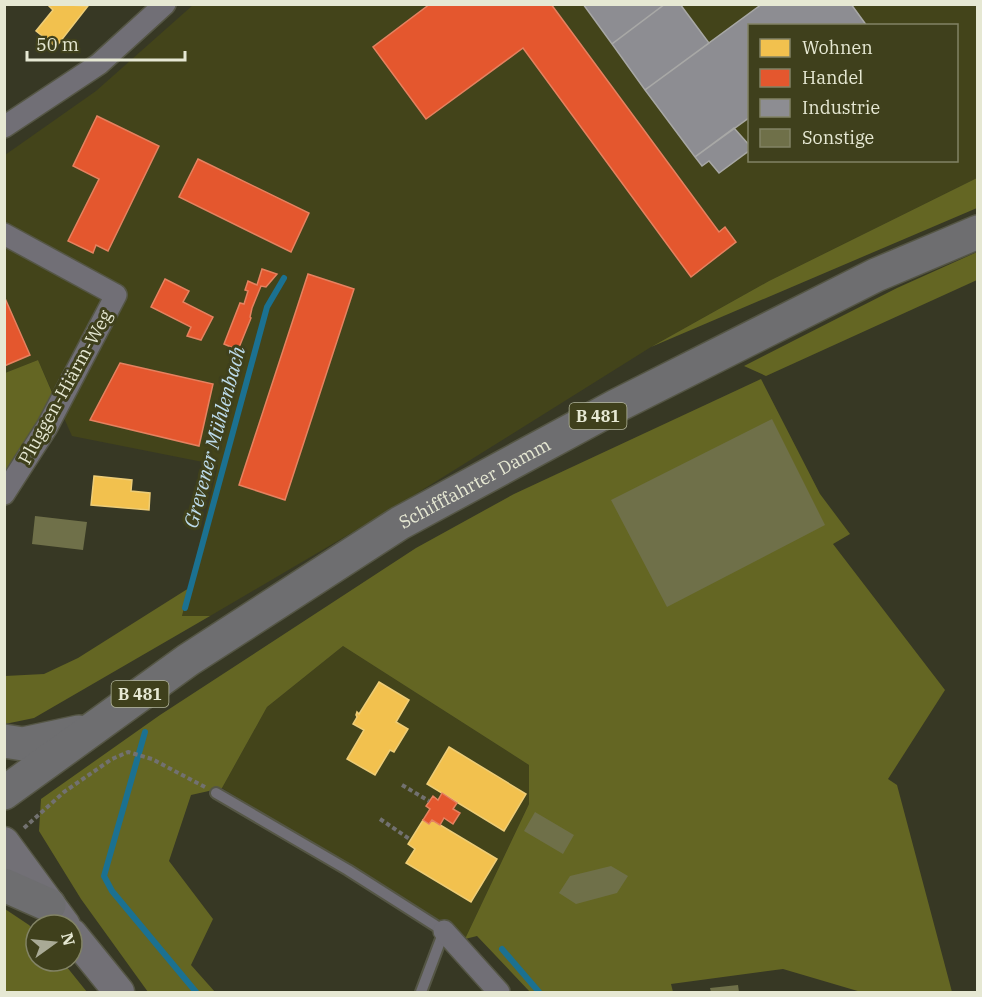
<svg xmlns="http://www.w3.org/2000/svg" width="982" height="997" font-family="'IBM Plex Serif',serif">
<style>
.built{fill:#43441a;fill-rule:evenodd}
.green{fill:#646623}
.homes{fill:#f2c14e;stroke:#eecd76;stroke-width:1.5}
.shops{fill:#e4572e;stroke:#e58260;stroke-width:1.5}
.industry{fill:#8d8d92;stroke:#a8a8a6;stroke-width:1.5}
.lines{fill:none;stroke-linecap:round;stroke-linejoin:round}
.stream{stroke:#1b7191;stroke-width:6}
.building{fill:#6f7049}
.service-casing{stroke:#555645;stroke-width:14}
.minor-casing{stroke:#555645;stroke-width:24}
.secondary-casing{stroke:#555645;stroke-width:33}
.primary-casing{stroke:#555645;stroke-width:36}
.path{stroke:#727170;stroke-width:4;stroke-dasharray:4.5 3;stroke-linecap:butt}
.service{stroke:#716f76;stroke-width:10}
.minor{stroke:#716f76;stroke-width:21}
.secondary{stroke:#727076;stroke-width:30}
.primary{stroke:#6e6e70;stroke-width:33}
.labels{text-anchor:middle;dominant-baseline:central;stroke-width:6;stroke-linejoin:round;paint-order:stroke}
.shield{fill:#3f401c;stroke:#b4b69c;stroke-width:1.5}
.shield-label{font-size:16px;font-weight:bold;fill:#e6e8d3}
.street-label{font-size:18px;fill:#e6e8d3;stroke:#3f401c}
.water-label{font-size:20px;font-style:italic;fill:#bddbeb;stroke:#3f401c}
</style>
<rect width="100%" height="100%" fill="#373824"/>
<path class="built" d="M193,5h784v173l-208,103 -118,66 -264,165 -177,104h-28l36,-151 -146,-29 -34,-76 -33,13v-218l91,-64zM750,26h206v134h-206z
M343,646l186,119v39l-64,135 -243,-151 45,-81z"/>
<path class="green" d="M977,178v30l-326,139 118,-66z
M977,252v28l-211,96 -22,-10 153,-78z
M38,360l16,37 -49,83v-107z
M761,379l59,115 30,40 -17,10 112,146 -57,89 9,6 55,207h-91l-78,-23 -112,15 2,8h-143l-53,-56 -12,3 64,-135v-39l-186,-119 -76,61 -45,81 -31,7 -22,66 44,58 -22,46 24,27h-67l-67,-93 -42,-68 2,-32 119,-84 256,-167 98,-54z
M189,588l-7,28h28l-176,102 -29,6v-48l39,-2 34,-16z
M5,909l24,16 7,7v29h26l25,31h-82z"/>
<path class="homes" d="M47,4l41,2 -32,41 -20,-16 17,-21z
M94,476l38,4 -1,11 19,2 -1,17 -58,-5z
M379,682l30,18 -13,22 12,7 -14,23 -4,-2 -15,25 -28,-16 17,-29 -11,-6 4,-7 -1,-2 1,-3 2,2z
M449,747l77,47 -22,37 -77,-47z
M423,820l6,4 3,-4 65,39 -26,43 -65,-39 9,-14 -7,-5z"/>
<path class="shops" d="M430,4h121l168,228 6,-5 11,15 -45,35 -168,-229 -97,71 -53,-72z
M97,116l62,30 -51,105 -12,-6 -3,8 -25,-12 31,-62 -26,-13z
M198,159l111,54 -18,39 -112,-55z
M262,269l15,5 -11,13 -5,-1 -9,22 -2,9 1,1 -13,32 -14,-6 16,-41 4,1 4,-13 -3,-1 3,-9 9,4z
M308,274l46,15 -69,211 -46,-15z
M165,279l24,12 -6,11 30,15 -12,23 -14,-4 4,-9 -40,-20z
M4,296l26,59 -26,11z
M120,363l93,21 -14,62 -109,-26z
M442,793l15,10 -4,6 7,4 -7,11 -9,-6 -4,7 -8,-5 -3,4 -6,-4 7,-11 -4,-3 7,-10 5,4z"/>
<path class="industry" d="M583,4h82l-53,40z
M665,4h15l29,39 -64,47 -33,-46z
M762,4h89l16,22h-117v91l-55,40 -50,-67z
M734,128l16,18v4l-31,23 -10,-12 -7,5 -7,-9z"/>
<g class="lines">
<path class="stream" d="M185,608l82,-301 17,-29
M145,732l-41,144 8,15 84,101
M502,949l37,43"/>
</g>
<path class="building" d="M772,419l53,106 -158,82 -56,-107z
M35,516l52,6 -4,28 -51,-6z
M535,812l39,23 -11,19 -39,-23z
M611,866l17,10 -11,17 -41,11 -17,-11 11,-17z
M738,985l1,7h-28l-1,-4z"/>
<g class="lines">
<g class="service-casing">
<path id="service" d="M216,793l132,77 96,61 -23,61"/>
</g>
<g class="minor-casing">
<path id="minor" d="M4,127l95,-63 66,-60
M4,234l112,61 -69,132 -43,67
M444,931l55,61"/>
</g>
<g class="secondary-casing">
<path id="secondary" d="M4,842l61,83
M72,934l47,58"/>
</g>
<g class="primary-casing">
<g id="primary">
<path d="M4,741l19,3 56,-12"/>
<path id="s1" d="M4,793l184,-133 212,-137 216,-117 260,-131 102,-43"/>
<path d="M4,885l45,20"/>
</g>
</g>
<path class="path" d="M402,785l27,16
M380,819l31,21
M24,828l40,-36 48,-33 16,-7 24,7 53,28"/>
<use href="#service" class="service"/>
<use href="#minor" class="minor"/>
<use href="#secondary" class="secondary"/>
<use href="#primary" class="primary"/>
</g>
<g class="labels">
<g class="shield">
<rect x="569.5" y="403" width="57" height="26" rx="4.5"/>
<rect x="111.5" y="681" width="57" height="26" rx="4.5"/>
</g>
<g class="shield-label">
<text x="598" y="416">B 481</text>
<text x="140" y="694">B 481</text>
</g>
<g class="street-label">
<text transform="translate(65 387) rotate(-61)">Pluggen-Hiärm-Weg</text>
<text stroke="none"><textPath href="#s1" startOffset="564">Schifffahrter Damm</textPath></text>
</g>
<g class="water-label">
<text transform="translate(214 437) rotate(-75)">Grevener Mühlenbach</text>
</g>
</g>
<rect width="982" height="997" fill="none" stroke="#e6e8d3" stroke-width="12"/>
<rect x="748" y="24" width="210" height="138" fill="#3f401c" stroke="#828365" stroke-width="1.5"/>
<rect x="760" y="39" width="30" height="18" fill="#f2c14e" stroke="#828365" stroke-width="1.5"/>
<text x="802" y="54" font-size="18" fill="#e6e8d3">Wohnen</text>
<rect x="760" y="69" width="30" height="18" fill="#e4572e" stroke="#828365" stroke-width="1.5"/>
<text x="802" y="84" font-size="18" fill="#e6e8d3">Handel</text>
<rect x="760" y="99" width="30" height="18" fill="#8d8d92" stroke="#828365" stroke-width="1.5"/>
<text x="802" y="114" font-size="18" fill="#e6e8d3">Industrie</text>
<rect x="760" y="129" width="30" height="18" fill="#6f7049" stroke="#828365" stroke-width="1.5"/>
<text x="802" y="144" font-size="18" fill="#e6e8d3">Sonstige</text>
<g transform="translate(54 943) rotate(75)"><circle r="28" fill="#3f401c" stroke="#828365" stroke-width="1.5"/>
<path d="M0-4.5L10 22L0 15L-10 22Z" fill="#a9aa96"/>
<text y="-9" font-size="16" font-weight="bold" text-anchor="middle" fill="#e6e8d3">N</text>
</g>
<path d="M27 51v9h158v-9" fill="none" stroke="#e6e8d3" stroke-width="3"/>
<text x="36" y="51" font-size="18" fill="#e6e8d3" stroke="#3f401c" stroke-width="4.5" paint-order="stroke">50 m</text>
</svg>
